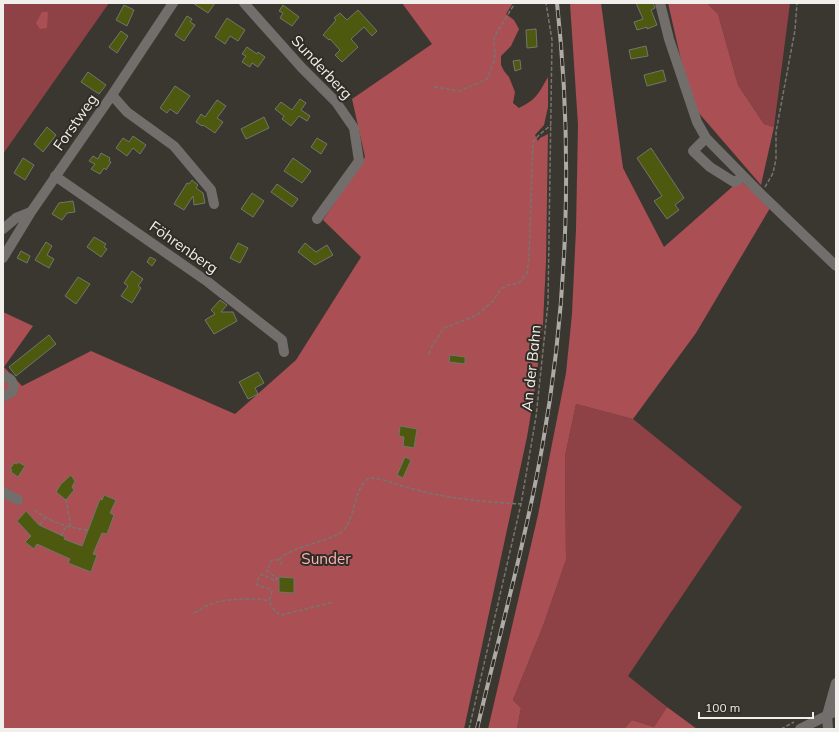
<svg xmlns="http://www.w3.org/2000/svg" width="839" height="732" font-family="Mulish,sans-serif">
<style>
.green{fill:#8f4246}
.forest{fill:#aa4f54}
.building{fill:#4d590e;stroke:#73756d}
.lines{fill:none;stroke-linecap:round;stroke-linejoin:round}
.path{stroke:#78756f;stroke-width:1.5;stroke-dasharray:4 2;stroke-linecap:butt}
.minor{stroke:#726e6c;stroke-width:10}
.rail-casing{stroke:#aeaba6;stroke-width:4}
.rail{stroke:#302d26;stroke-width:2.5;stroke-dasharray:8;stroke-linecap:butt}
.labels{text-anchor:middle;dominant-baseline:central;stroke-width:4;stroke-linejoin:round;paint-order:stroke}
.street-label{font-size:15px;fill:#f1efeb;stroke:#302d26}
.park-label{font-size:15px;fill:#feb2b2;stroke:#302d26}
</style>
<rect width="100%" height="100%" fill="#3a3730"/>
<path class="green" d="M3,3h106l-106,151z
M707,3h83l-16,124 -10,-3 -26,-39 -20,-71z
M576,404l57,15 109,88 -114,169 39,31 -13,20 -22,-7 -8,9h-107l4,-21 -8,-8 30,-74 23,-66 -1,-104z"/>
<path class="forest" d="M402,3h111l-7,11 8,6 5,9 -8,17 -10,10v9l3,6 5,6 6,15 -2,11 6,5c18,-9 19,-14 29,-31v30l-4,18 -9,10 3,6 2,-3 8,-4 -2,127 -3,63 -9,71 -7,42 -63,292h-461v-417l30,14 -29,41 18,19 69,-35 144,63 61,-54 65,-103 -38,-37 42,-63 -13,-58 80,-55z
M570,3h31l22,165 41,79 76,-67 30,28 -74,125 -63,86 -57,-15 -11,52 1,104 -23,66 -30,74 8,8 -4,21h-29l50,-214 28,-142 6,-59 4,-85 2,-104z
M668,3h39l11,11 20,71 26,39 10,3 -13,58 -70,-81z
M42,12h6l-1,16 -7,1 -4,-6z
M667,707l30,22h-73l8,-9 22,7z"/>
<path class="building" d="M193,3h22l-7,10z
M636,3h17l2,5 -4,2 6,15 -10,4v-2l-10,3 -3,-8 9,-3z
M124,5l10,5 -7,16 -11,-6z
M283,5l16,12 -7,9 -12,-8 3,-5 -4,-2z
M358,10l19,21 -5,5 -8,-9 -13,12 7,8 -16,15 -7,-7 5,-5 -10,-11 -1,1 -6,-5 13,-15 -2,-2 6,-5 7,7z
M187,16l5,3 -2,3 5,3 -11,16 -9,-6z
M227,18l18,12 -7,11 -8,-5 -5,8 -10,-7z
M536,29l1,18 -10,1 -1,-18z
M121,31l7,5 -11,17 -8,-6z
M646,46l2,10 -17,3 -2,-9z
M247,47l10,7 1,-2 7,5 -7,10 -6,-4 -2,4 -8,-5 4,-6 -4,-2z
M520,60l1,9 -6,2 -2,-10z
M663,70l3,11 -19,5 -3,-11z
M88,72l18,13 -7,9 -18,-12z
M175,86l15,10 -13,18 -7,-5 -3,4 -7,-5z
M300,99l6,4 -5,7 9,6 -3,5 -8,-5 -8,10 -9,-7 2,-3 -9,-7 6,-7 11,8z
M217,100l9,6 -9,12 6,4 -8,11 -12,-8 -1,1 -6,-4 5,-8 4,3z
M264,117l5,11 -23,11 -5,-10z
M47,127l9,8 -13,17 -9,-8z
M133,136l13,9 -6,9 -7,-6 -6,8 -11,-8 7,-10 6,4z
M317,138l10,6 -6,10 -10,-7z
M651,148l33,50 -9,7 4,5 -12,9 -13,-18 8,-5 -25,-38z
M101,153l9,5 -1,3 2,1 -5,8 -2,-2 -4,6 -9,-5 4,-5 -6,-3 4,-5 5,3z
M23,158l11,7 -9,15 -11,-7z
M293,158l18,13 -9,12 -18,-12z
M192,180l6,5 -2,3 7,5 2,10 -11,2 -1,-9 -9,14 -10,-6 13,-21 2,1z
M277,184l21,15 -6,8 -21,-15z
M252,193l12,8 -11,16 -12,-8z
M73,201l2,11 -8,1 -5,7 -10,-6 7,-11z
M94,237l12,7 -2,3 3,2 -6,8 -14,-10z
M46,242l6,4 -5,9 7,4 -5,9 -14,-8z
M238,243l10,5 -8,15 -10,-5z
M305,243l11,9 11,-7 6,10 -18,10 -17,-13z
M21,251l9,5 -3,7 -10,-5z
M150,257l6,3 -4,6 -5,-4z
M132,271l11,8 -5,7 3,2 -9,15 -11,-7 7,-10 -4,-3z
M78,277l12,7 -14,20 -11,-8z
M220,300l7,5 -6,7h12l4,9 -23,13 -9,-14 10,-6 -4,-4z
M49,335l7,9 -40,32 -7,-9z
M450,355l15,2v7l-16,-2z
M258,372l6,11 -9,5 3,6 -10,5 -9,-17z
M400,426l17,3 -3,19 -11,-2 1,-9 -5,-1z
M405,457l6,3 -8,18 -6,-3z
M18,462l7,4 -7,11 -7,-5 1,-2 -2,-1 4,-6 3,1z
M71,475l4,6 -3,6 2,3 -8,10 -10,-8 5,-8z
M104,495l12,5 -6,13 4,2 -7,19 -5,-1 -9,21 4,1 -6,17 -23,-9 2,-4 -33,-15 -3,5 -9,-7 6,-6 -14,-15 9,-10 13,14 26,12 -1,2 18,7 18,-47 2,1z
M279,577l15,1v15l-15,-1z"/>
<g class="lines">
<path class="path" d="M434,87l26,4 27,-12 8,-20 -1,-22 21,-34
M765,187l8,-14 3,-14v-27l19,-102 2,-27
M429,354l2,-6 13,-20 33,-13 16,-14 8,-12 7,-4 11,-2 8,-10 2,-16 4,-115 6,-7 12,-10
M66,499l5,29
M34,510c17,12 34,18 54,20
M40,525l5,-7
M61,536l5,-10
M279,560h-7l-5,11 10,7 -2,3 -13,-7 -4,5 -1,6 13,4 2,3 -3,9c3,7 5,10 12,14l53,-13
M282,565l-3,-5c9,-12 47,-18 61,-27 16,-10 12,-43 28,-54 7,-4 29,6 38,8 37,11 76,15 115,17
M194,613c6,-3 11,-7 17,-9 11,-5 47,-7 58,-3
M469,729l52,-225 15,-87 12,-114 4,-263 -6,-37
M781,729l13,-7"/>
<path class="minor" d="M244,3l58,65 34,34 18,26 5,33 -42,58
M660,3l9,36 28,83 9,16 55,56 75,72
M112,95l15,17 47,34 37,44 3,14
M706,138l-13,13 17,16 24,15 10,-5
M55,176l153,106 74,58 2,12
M3,229l13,-11 15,-6
M3,258l28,-46 81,-117 61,-92
M3,377c9,0 11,6 10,14l-10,6
M3,492l15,8
M800,729l36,-18
M828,729l-1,-14 9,-32"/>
<g class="rail-casing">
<path id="rail" d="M477,729c22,-93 48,-186 65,-281 26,-144 31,-299 15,-445"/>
</g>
<use href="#rail" class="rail"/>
</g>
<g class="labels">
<g class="street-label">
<text transform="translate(322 67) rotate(47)">Sunderberg</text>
<text transform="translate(75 122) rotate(-55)">Forstweg</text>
<text transform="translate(184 247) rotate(35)">Föhrenberg</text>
<text transform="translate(531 368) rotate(-84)">An der Bahn</text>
</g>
<g class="park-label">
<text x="326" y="558">Sunder</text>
</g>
</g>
<rect width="839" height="732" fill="none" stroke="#f1efeb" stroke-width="8"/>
<path d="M699 712v6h114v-6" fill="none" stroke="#f1efeb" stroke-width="2"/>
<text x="705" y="712" font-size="12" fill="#f1efeb" stroke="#302d26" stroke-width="3" paint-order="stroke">100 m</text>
</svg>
